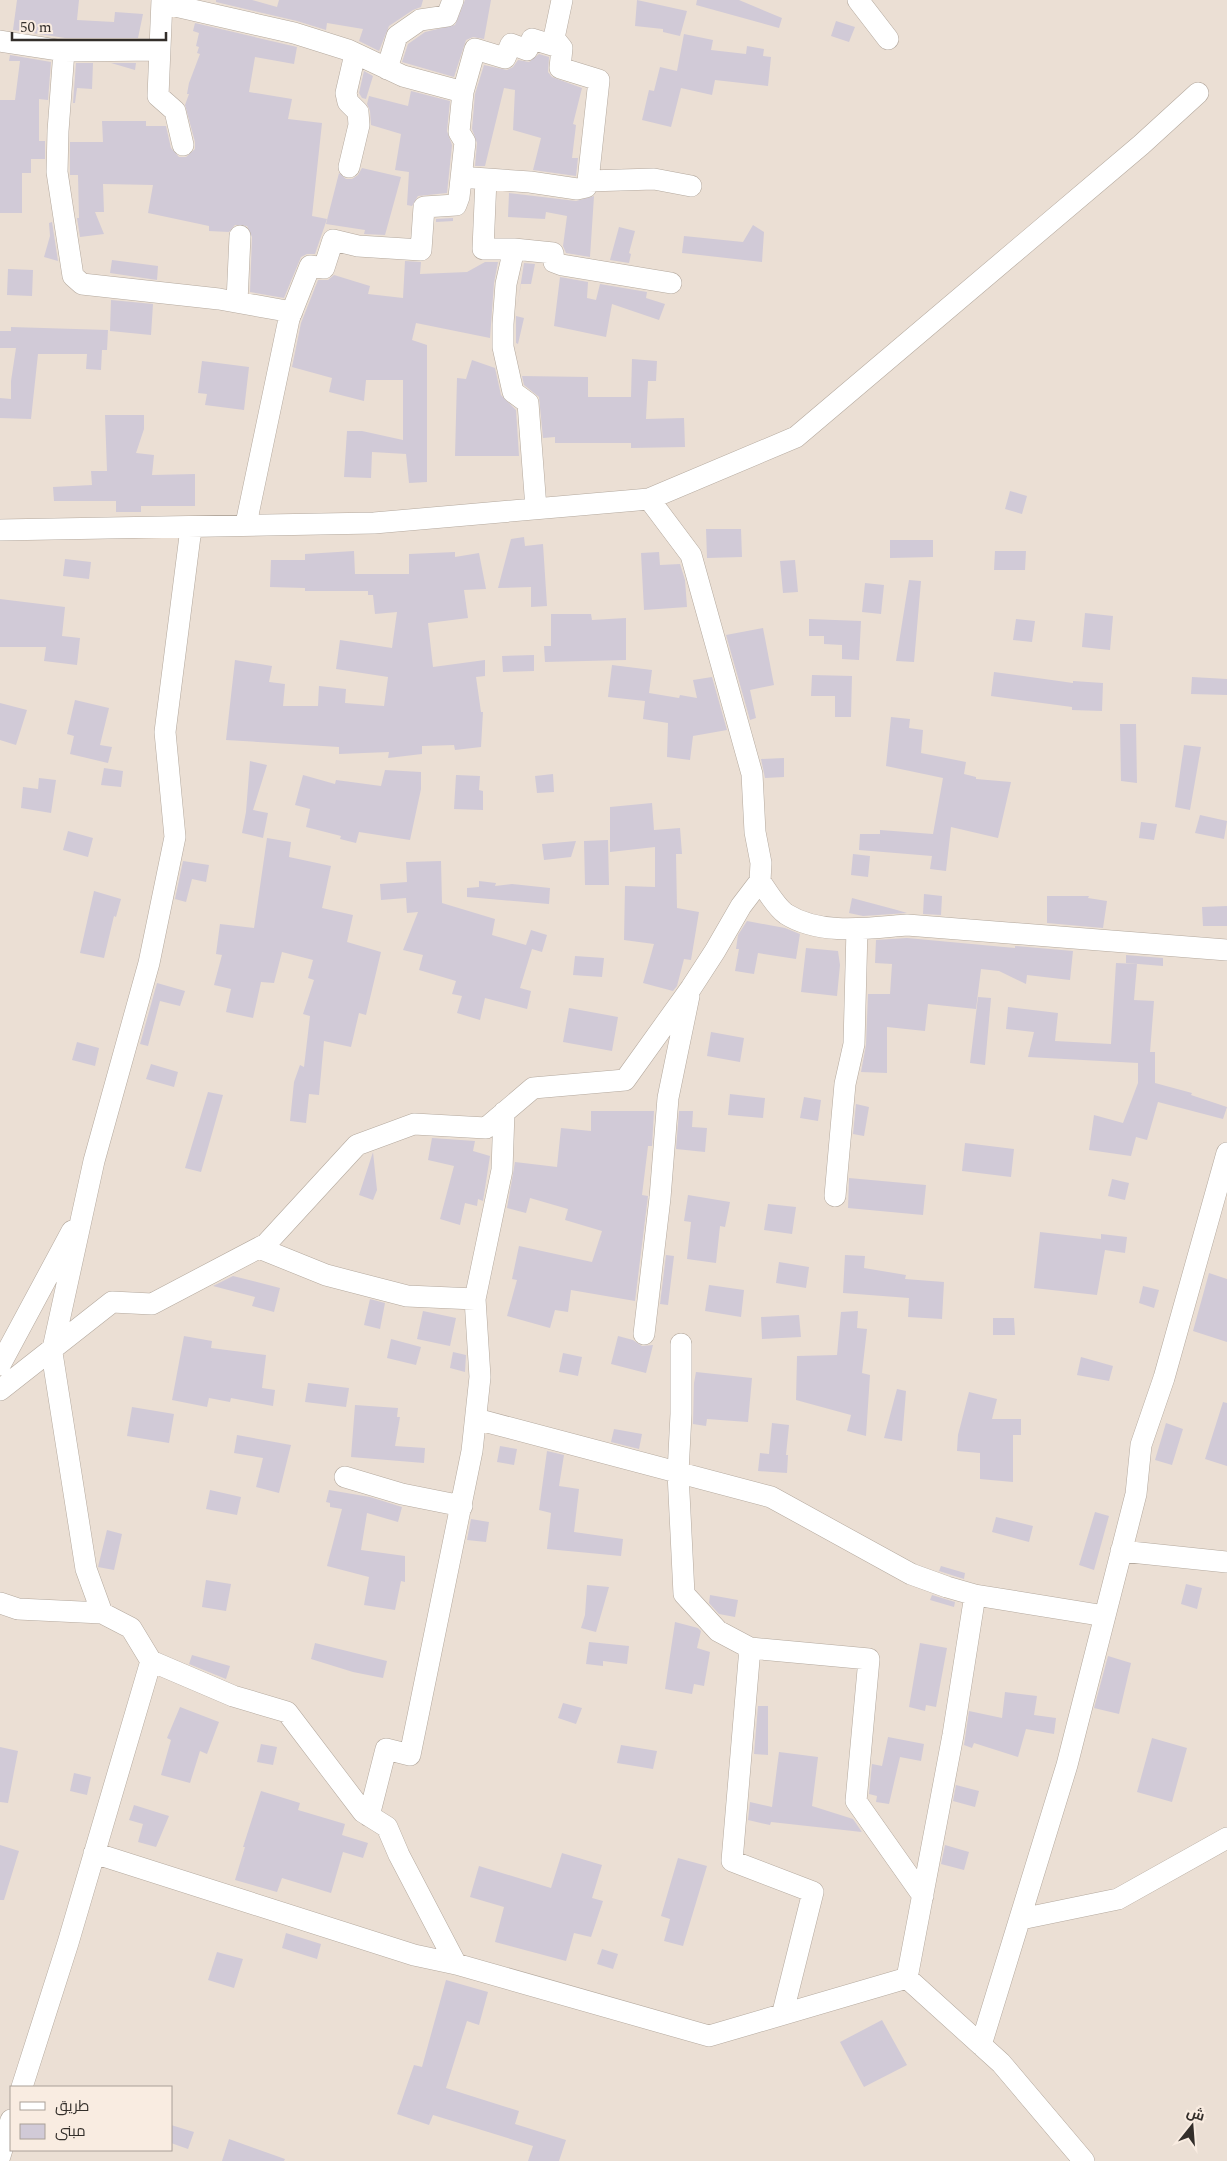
<svg xmlns="http://www.w3.org/2000/svg" width="1227" height="2161" font-family="Spectral,Cairo,serif">
<style>
.building{fill:#d1cad7}
.lines{fill:none;stroke-linecap:round;stroke-linejoin:round}
.street-casing{stroke:#b4a99e;stroke-width:22}
.street{stroke:#fff;stroke-width:21}
</style>
<rect width="100%" height="100%" fill="#ebdfd4"/>
<path class="building" d="M17,0h62l-2,20 37,2 1,-10 28,2 -5,24h-73l-52,-8z
M216,0h36l25,7 2,-7h144l-2,7 -8,3 -24,16 -10,25 -20,-10 4,-12 -36,-6 -1,7 -29,-9 -81,-19z
M465,0h26l-7,39 -11,-2 -7,3 -12,37 -52,-15 6,-18 17,-12 30,-7z
M637,0l50,11 -7,25 -17,-4v-3l-28,-3z
M697,0h42l43,18 -3,10 -83,-23z
M836,21l19,6 -6,15 -18,-6z
M195,23l102,24 -3,17 -39,-7 -6,35 43,7 -4,20 34,4 -10,93 15,3 -12,35h-8l-6,3 -17,41 -34,-6 2,-55 -5,-11 -12,-1 -6,7 -20,-1v-5l-61,-13 5,-28 -50,-1 1,28h-9l9,22 -24,3 -3,-19h2l-1,-43h-8v-33h33l-1,-21h44v5h20l5,22 8,9h7l9,-8v-7l-10,-37 4,-11h-2l2,-11 11,-29 -3,-1 2,-6 -3,-1 3,-13 -6,-2z
M684,34l29,6 -2,10 35,4 1,-8 17,3 -1,7 8,1 -3,29 -53,-6 -3,15 -31,-7 -10,39 -29,-7 7,-30 5,1 6,-24 17,4z
M539,54l10,3 -1,15 4,5 30,11 -9,36 3,1 -4,33h6l-2,18 -43,-6 8,-32 -28,-8 2,-40 -11,-2 -19,78h-10l2,-23 -5,-14 3,-35 9,-29 23,5 6,-3 5,-7 11,2z
M10,55l41,7 -3,38 -9,-1v42h6v18h-14v14h-9v40h-22v-113h15l5,-39h-11z
M76,63h17l-1,26 -15,-1 -2,15h-2z
M111,63h25l-1,7z
M364,71l9,5 -7,23 -4,-1 -3,-5z
M411,91l39,10 -3,30 5,14 -5,48 -29,3 -6,10 -5,-1 2,-33 -14,-2 6,-36 -30,-9 -1,-14 -3,-7 2,-8 39,10z
M362,168l39,9 -16,58 -21,-1 1,-4 -39,-6 13,-51 7,6h6l6,-4z
M509,193l67,8 18,-5 -4,61 -24,-4 -3,-7 4,-30 -21,-4 -1,7 -37,-2z
M453,218v3l-17,1v-3z
M52,222l6,39 -14,-4 6,-21 -1,-13z
M753,225l11,7 -2,30 -80,-9 2,-17 59,6z
M619,227l16,4 -6,22 2,1 -2,9 -19,-3z
M112,260l46,6 -1,14 -47,-7z
M405,261l16,1 -1,12 47,-2 18,-10h13l-4,21 -4,55 -74,-15 -4,17 15,5v137l-18,1 -3,-29 -34,-2 -1,26 -27,-1 3,-46h15l41,9v-60h-37l-2,21 -35,-9 3,-14 -40,-11 9,-44 17,-43h10l6,-5 36,11 -2,8 35,4z
M524,263l11,1 -4,20h-10l-4,24z
M8,269l25,1 -1,26 -25,-1z
M560,277l28,5 -1,16 9,2 4,-16 47,8 -1,6 19,6 -6,16 -47,-16 -6,33 -52,-11z
M111,300l42,4 -2,31 -41,-4z
M516,316l8,2 -6,26 -2,-1z
M11,327l97,3 -1,20h-5l-1,20 -15,-1 1,-15h-49l-7,65 -31,-1v-20l11,1v-18l5,-33h-16v-17h11z
M632,359l25,2 -1,20h-8l-2,38 38,-1 1,29 -54,1v-5h-76v-6l-12,1 -4,-41 -15,-12 -2,-9 66,1v20h43z
M472,360l23,8 6,27 15,15 3,46h-64l2,-78 9,1z
M202,361l47,6 -5,43 -39,-5 2,-11 -9,-1z
M105,415h39v14l-8,24 18,2 -2,20 43,-1v32h-54v6h-25v-11h-62l-1,-14 39,-2 -1,-14h16z
M1010,491l17,5 -5,18 -17,-5z
M706,529h35l1,28 -35,1z
M524,537l1,9 18,-2 4,62 -16,1v-20l-33,1 13,-49z
M890,540h43v17l-43,1z
M354,551l1,23h54v-20l46,-2v5l24,-4 7,36 -22,1 4,28 -40,5 5,44 52,-7v16l-9,1 5,35h2l-2,35 -26,3 -1,-5 -32,1v8l-34,4 1,-6 -50,2v-7l-113,-7 9,-80 37,6 -3,16 16,2 -2,22h35l1,-20 27,3 -1,14 39,3 4,-29 -52,-8 4,-29 52,8 5,-36 -22,2 -2,-19h-5v-4h-63v-3l-35,-1 1,-27h34v-6z
M995,551h31l-1,19h-31z
M659,552l1,13 20,-1 5,16 2,27 -43,3 -3,-57z
M65,559l26,3 -2,17 -26,-3z
M795,560l3,32 -15,1 -3,-32z
M909,580l12,1 -7,81 -18,-1z
M865,583l19,2 -3,29 -19,-2z
M0,599l65,8 -3,29 18,2 -3,27 -33,-4 2,-14h-46z
M1085,613l28,3 -3,34 -28,-3z
M551,614h40l1,6 34,-2v42l-81,2 -1,-16h7z
M809,619l52,2 -2,39 -17,-1v-14l-18,-1v-8h-15z
M1016,619l19,2 -3,21 -19,-2z
M763,628l11,57 -24,5 6,28 -6,2 -24,-85z
M534,655v16l-31,1 -1,-16z
M612,665l40,5 -3,23 30,5 1,-3 17,3 -4,-18 19,-3 15,53 -34,6 -3,24 -23,-3 1,-34 -25,-4 2,-18 -37,-4z
M994,672l79,11v-2l30,2 -1,28 -30,-1v-3l-81,-11z
M812,675l40,1 -1,41h-16v-21h-24z
M1192,677l35,2v16l-36,-1z
M75,700l34,8 -9,37 12,2 -4,16 -38,-9 4,-18 -7,-2z
M0,703l27,7 -11,35 -16,-5z
M891,717l19,2 -1,9 14,2 -2,23 45,9 -2,12 12,3v2l35,3 -13,56 -47,-11 -5,44 -16,-2 2,-13 -73,-6 1,-16h20v-4l53,4 10,-56 -57,-12z
M1120,724h16l1,59 -16,-2z
M1184,745l17,2 -11,63 -15,-3z
M784,758v19l-19,1 -4,-19z
M250,761l17,4 -14,45 15,3 -5,25 -21,-5 4,-21z
M104,768l19,3 -2,16 -20,-2z
M385,770l36,2v17l-11,51 -51,-8 -3,11 -16,-4 1,-3 -35,-9 4,-18 -15,-4 8,-30 32,9 1,-4 45,6z
M553,774l1,18 -17,1 -2,-17z
M456,775l24,1 -1,14 4,1v19l-29,-1z
M39,778l17,2 -5,33 -30,-5 2,-21 15,2z
M652,803l2,27 26,-2 2,26h-6l1,54 22,4 -8,48 -7,-1 -7,27 -4,5 -30,-8 11,-39 -30,-4 1,-54 30,1v-40l-45,5v-45z
M1200,815l27,6 -3,18 -29,-6z
M1141,822l16,2 -3,16 -15,-2z
M68,831l25,7 -5,19 -25,-7z
M267,838l24,4 -2,15 42,9 -9,42 31,7 -6,27 34,10 -15,63 -7,-2 -8,34 -27,-6 -5,54 -10,-1 -3,29 -16,-2 4,-39 6,-17 4,2 6,-51 -7,-2 11,-34 -6,-2 5,-18 -31,-8 -8,31 -13,-1 -8,36 -27,-6 5,-23 -17,-4 8,-30 -6,-1 4,-30 34,4z
M608,840l1,45h-24l-1,-44z
M576,841l-5,16 -27,3 -2,-16z
M853,854l17,2 -2,21 -17,-2z
M183,861l26,4 -3,17 -14,-3 -6,23 -11,-3z
M441,861l1,42 53,16 -3,16 34,10 5,-15 16,5 -5,17 -10,-3 -12,39 11,3 -4,18 -42,-11 -5,22 -23,-7 5,-17 -10,-2 4,-13 -37,-11 4,-15 -20,-5 15,-38 -11,1 -1,-15 -25,2 -1,-16 27,-2 -1,-20z
M479,881l17,2 -1,3 17,-2 38,4 -1,16 -82,-7v-9l12,-1z
M94,891l27,8 -5,18 -2,-1 -10,42 -24,-5z
M924,894l18,2 -1,19 -18,-1z
M1047,896h42l-1,2 19,3 -4,27 -56,-5z
M852,898l45,12 10,3 -44,3 -14,-3z
M1227,906v20h-24l-1,-19z
M747,921l38,7 15,6 -4,25 -38,-6 -4,21 -19,-3 4,-22h-3l2,-14z
M907,938l108,10v-2l58,5 -3,29 -43,-5 -1,9 -27,-13 -18,-2 -5,40 -48,-5 -3,27 -38,-4v46l-26,-1 5,-27 2,-51h22l2,-30 -17,-1 1,-23z
M806,948l32,3 2,14 -3,31 -36,-4z
M1126,955l37,3v8l-37,-3z
M575,956l29,2 -2,19 -29,-2z
M1116,963l21,1 -3,36 20,1 -4,51h5v31l37,10 -1,2 36,12 -4,12 -65,-17 -11,38 -11,-3 -5,19 -42,-6 5,-35 29,8 15,-40v-20l-110,-6 6,-25 -28,-3 2,-22 50,6 -3,28 56,3z
M157,983l28,8 -5,15 -20,-5 -12,45 -8,-2z
M978,997l13,1 -6,67 -15,-2z
M569,1008l49,9 -6,34 -49,-9z
M711,1032l33,6 -4,24 -33,-6z
M77,1042l22,6 -4,18 -23,-6z
M151,1064l27,8 -4,15 -28,-8z
M208,1092l15,3 -22,77 -16,-4z
M730,1094l35,4 -2,20 -35,-3z
M804,1097l17,3 -3,21 -18,-3z
M856,1104l13,3 -5,29 -11,-2z
M591,1111h63l-2,35h-4l-6,49 6,1 -13,105 -64,-11 -3,22 -13,-2 -5,18 -43,-12 10,-36 -5,-1 7,-33 73,16 10,-31 -37,-11 3,-11 -38,-11 -4,15 -19,-5 8,-46 42,5 4,-39 30,3z
M679,1111h14l-1,16 15,1 -2,24 -29,-3z
M432,1138l43,3 -2,10 17,5 -7,45 -5,-2 -1,7 -12,-3 -5,22 -20,-6 14,-53 -26,-6z
M965,1143l49,6 -3,28 -49,-6z
M373,1152l4,38 -4,10 -14,-5z
M849,1178l77,7 -3,30 -75,-7z
M1112,1179l17,4 -4,17 -17,-4z
M688,1195l42,7 -5,25 -5,-1 -4,37 -29,-4 4,-37 -7,-1z
M768,1204l28,3 -4,27 -28,-4z
M1040,1232l61,7v-5l26,3 -2,16 -20,-3 -8,45 -63,-7z
M666,1255l8,1 -6,49 -8,-1z
M845,1255l20,1 -1,12 42,7 -1,4 39,3 -2,37 -34,-2 1,-19 -66,-5z
M779,1262l30,5 -3,21 -30,-5z
M1209,1273l18,6v63l-34,-11z
M233,1276l47,12 -6,24 -22,-6 3,-9 -42,-11z
M709,1285l35,5 -3,27 -36,-6z
M1143,1286l16,4 -5,18 -15,-5z
M370,1299l15,4 -5,26 -16,-4z
M423,1311l33,7 -6,28 -33,-7z
M858,1311l-1,17 10,1 -5,44 8,2 -4,61 -19,-5 4,-16 -55,-15 1,-44 40,-1 4,-43z
M799,1315l2,22 -39,2 -1,-22z
M993,1318h21l1,17h-22z
M184,1336l28,5 -1,7 55,7 -4,33 13,2 -2,16 -42,-8 -1,4 -21,-4 -2,9 -35,-7z
M618,1336l15,4 9,6 11,-1 -7,28 -35,-9z
M391,1339l30,8 -5,18 -29,-7z
M453,1352l13,3 -1,17 -15,-4z
M563,1353l19,4 -4,19 -19,-4z
M1081,1357l32,9 -4,15 -32,-6z
M696,1372l56,6 -4,44 -41,-3 -1,7 -13,-2 1,-41z
M308,1383l41,5 -3,19 -41,-5z
M897,1389l9,2 -4,50 -18,-3z
M969,1392l28,7 -5,20h29v16h-8v47l-33,-3v-26l-23,-2 1,-16z
M1223,1402l4,1v63l-22,-7z
M355,1405l43,3 -1,9h3l-5,29 30,2 -1,15 -73,-6z
M132,1407l42,7 -5,29 -42,-7z
M772,1423l17,2 -3,30h2l-1,18 -29,-2 2,-18 9,1z
M1166,1423l17,6 -11,36 -17,-5z
M614,1429l28,5 -3,15 -28,-7z
M237,1435l54,10 -12,48 -23,-6 7,-29 -29,-5z
M500,1446l17,3 -3,16 -17,-3z
M547,1451l17,4 -5,31 20,3 -5,43 49,7 -2,17 -74,-7 4,-36 -12,-3z
M210,1490l31,7 -4,18 -31,-6z
M329,1490l41,7 32,10 -4,15 -31,-9 -6,37 44,6v26l-4,-1 -6,29 -31,-5 5,-28 -42,-11 15,-57 -12,-2v-4l-4,-1z
M1095,1512l14,4 -15,54 -15,-5z
M996,1517l37,9 -4,16 -37,-10z
M471,1519l18,3 -3,20 -19,-2z
M107,1530l15,4 -8,36 -16,-3z
M941,1566l24,7 -1,6 -25,-8z
M206,1580l25,4 -5,27 -24,-4z
M1186,1584l16,4 -5,21 -16,-5z
M587,1585l22,2 -13,45 -15,-4 4,-13z
M710,1595l28,5 -3,17 -16,-3 -10,-11z
M932,1595l23,7 -1,5 -24,-7z
M675,1622l23,6 3,3 -4,17 13,4 -6,34 -10,-2 -2,10 -27,-5z
M589,1642l40,4 -2,18 -24,-3v5l-17,-2z
M315,1643l72,18 -4,17 -30,-6 -42,-13z
M920,1643l27,5 -11,59 -10,-2 -1,6 -16,-4z
M192,1655l38,11 -4,13 -37,-15z
M1108,1656l23,7 -12,51 -25,-6z
M1005,1692l32,4 -3,19 22,3 -2,16 -28,-5 -8,28 -44,-14 -2,5 -8,-3 5,-34 33,7z
M563,1703l19,5 -6,16 -18,-6z
M758,1706h10v49l-14,-1z
M180,1707l39,15 -12,32 -7,-3 -10,32 -29,-8 10,-35 -4,-2z
M888,1737l36,7 -3,17 -21,-4 -11,47 -13,-2 1,-6 -8,-2 3,-30 10,2z
M1152,1738l35,10 -15,54 -35,-10z
M261,1744l16,3 -4,18 -16,-3z
M621,1745l36,6 -4,18 -36,-6z
M0,1747l18,4 -10,52 -8,-1z
M779,1752l39,5 -6,49 41,13 9,13 -91,-10 -1,3 -22,-5 2,-18 22,5z
M74,1773l17,4 -4,18 -17,-4z
M956,1785l23,6 -4,16 -22,-6z
M261,1791l39,12 -2,7 47,14 -3,11 26,8 -5,15 -20,-6 -12,41 -49,-15 -5,14 -42,-12 10,-33h-2z
M134,1805l35,11 -13,31 -18,-5 5,-18 -14,-4z
M0,1845l19,6 -15,49h-4z
M945,1845l24,7 -5,18 -23,-6z
M562,1853l40,12 -10,33 11,3 -12,36 -17,-4 -8,28 -71,-19 9,-35 -34,-10 9,-31 72,22z
M678,1858l29,8 -24,80 -19,-5 6,-22 -9,-3z
M286,1933l35,11 -4,15 -35,-11z
M602,1949l16,5 -5,15 -16,-5z
M217,1952l26,7 -9,29 -26,-8z
M446,1980l42,12 -9,33 -12,-4 -21,67 73,23 -4,13 51,16 -7,21h-31l5,-15 -100,-31 -4,10 -32,-11 17,-49 8,2z
M882,2020l25,45 -43,22 -24,-45z
M171,2125l23,7 -6,17 -17,-6z
M229,2139l56,20 -1,2h-62z"/>
<g class="lines">
<g class="street-casing">
<path id="street" d="M162,0l-4,96 17,15 8,34
M562,0l-8,38 8,10 -2,20 39,12 -11,101 66,-2 37,7
M858,0l30,39
M162,3l132,30 54,17 55,26 60,16 -4,40 6,10 -6,55 -3,8 -32,2 -3,43 -63,-4 -25,-6 -9,28 -14,-2 -21,53 -43,205
M0,41l64,10 96,-1
M64,51l-6,80 -1,41 16,104 9,8 137,15 73,13
M387,69l10,-33 23,-16 27,-4 6,-16
M463,92l12,-43 30,9 6,-14 16,6 5,-11 30,9
M349,167l10,-42 -1,-13 -10,-10 -2,-9 9,-39
M473,178l57,4 47,7 9,-2 2,-6
M486,179l-3,70h31l-8,35 -3,40v23l10,45 15,11 8,105
M514,249l39,4 1,9 8,3 109,18
M237,302l3,-66
M0,530l374,-7 275,-24 147,-62 345,-292 57,-52
M760,881c7,10 16,26 26,33 35,22 83,14 121,11l320,25
M835,1196l10,-112 9,-40 3,-115
M259,1248l67,27 81,21 68,3 27,-129 2,-58
M644,1334l16,-136 8,-100 21,-102
M681,1344v70l-3,59 6,121 34,37 32,17 119,11 -13,142 67,95
M0,1365l72,-134
M0,1390l112,-88 40,2 114,-60 91,-99 57,-21 72,4 47,-40 92,-8 66,-92 24,-37 26,-45 19,-25 1,-18 -6,-31 -3,-58 -61,-219 -42,-56
M476,1419l295,78 140,77 36,13 28,8 130,21
M345,1477l57,17 60,12
M1121,1551l106,11
M0,1603l18,6 84,4 29,15 20,33 82,35 54,16 76,100 24,15 12,28 57,109
M102,1613l-16,-44 -34,-216 42,-192 55,-198 26,-126 -10,-105 26,-204
M750,1648l-18,213 81,31 -30,120
M369,1816l17,-67 24,6 62,-304 8,-74 -5,-78
M94,1853l320,102 42,9 253,72 198,-58 94,85 83,98
M1021,1919l97,-20 109,-61
M907,1978l46,-243 22,-140
M981,2045l86,-280 69,-271 5,-49 23,-67 63,-225
M22,2087l46,-144 83,-282
M0,2156l11,-36"/>
</g>
<use href="#street" class="street"/>
</g>
<rect x="10" y="2086" width="162" height="65" fill="#f9ece1" stroke="#aaa098"/>
<rect x="20" y="2102" width="25" height="8" fill="#ffffff" stroke="#aaa098"/>
<text x="55" y="2111" font-size="15" fill="#332e2a">طريق</text>
<rect x="20" y="2124" width="25" height="15" fill="#d1cad7" stroke="#aaa098"/>
<text x="55" y="2136" font-size="15" fill="#332e2a">مبنى</text>
<g transform="translate(1192 2126) rotate(17)" stroke="#f9ece1" stroke-width="4" paint-order="stroke">
<path d="M0-4L9 19L0 12L-9 19Z" fill="#332e2a"/>
<text y="-8" font-size="14" font-weight="bold" text-anchor="middle" fill="#332e2a">ش</text>
</g>
<path d="M12 32v8h154v-8" fill="none" stroke="#332e2a" stroke-width="2.5"/>
<text x="20" y="32" font-size="15" fill="#332e2a" stroke="#f9ece1" stroke-width="4" paint-order="stroke">50 m</text>
</svg>
